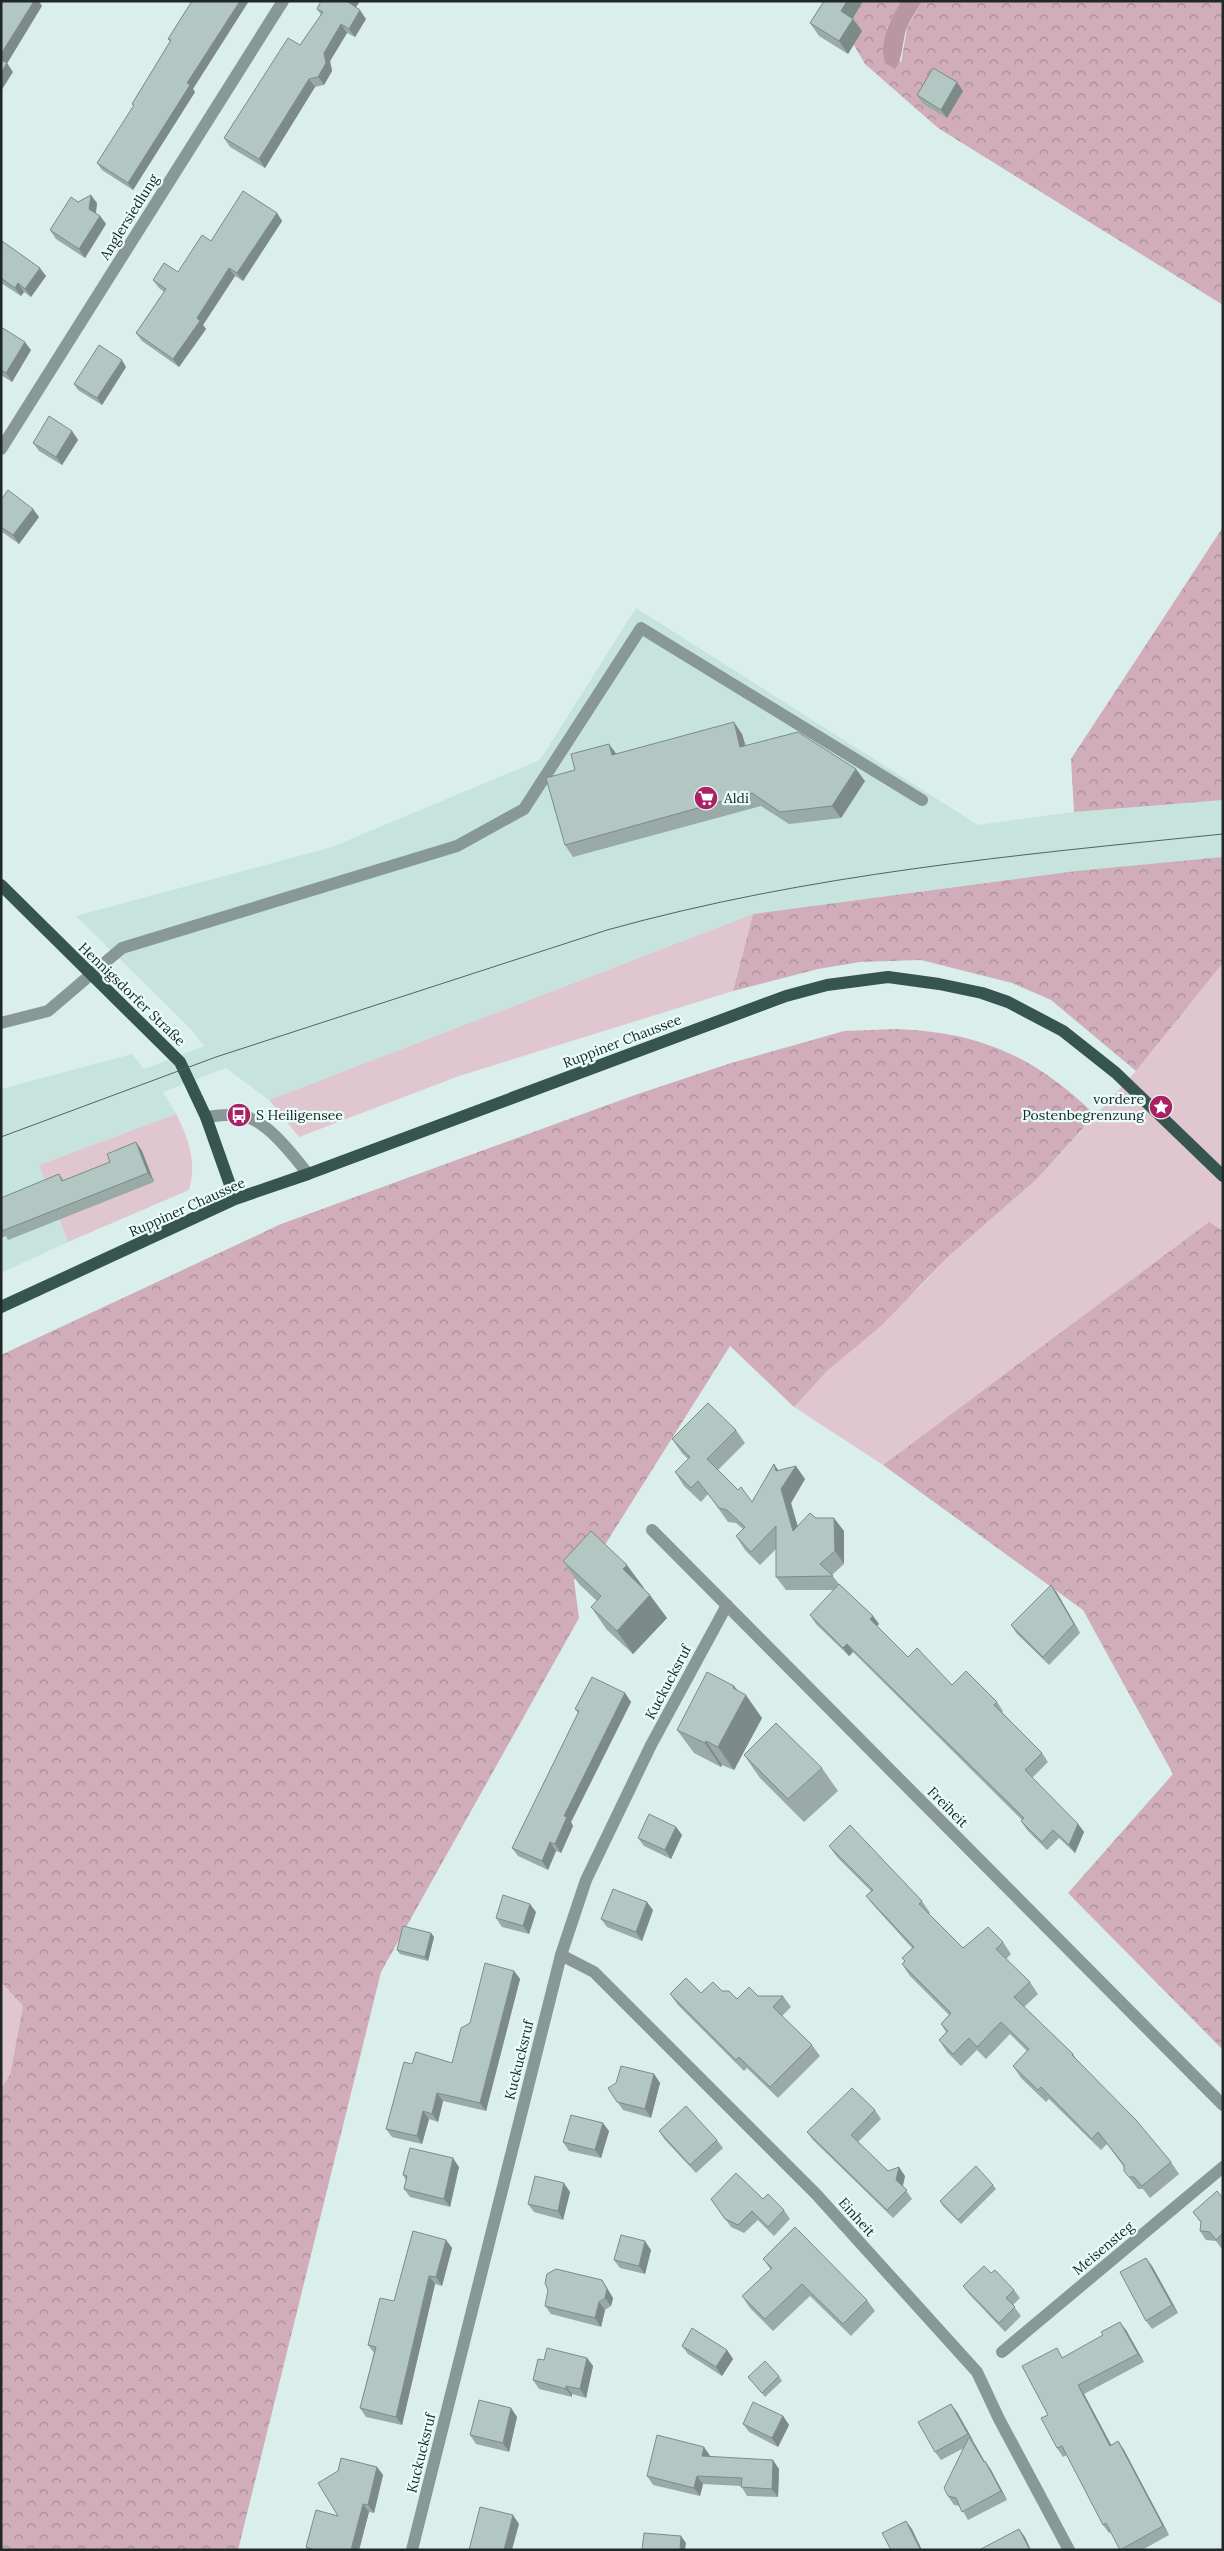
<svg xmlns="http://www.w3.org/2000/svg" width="1224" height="2551" font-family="Lora,serif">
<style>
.built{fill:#c6e3de}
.green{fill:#e0c7cf}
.forest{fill:url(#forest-crowns)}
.water{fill:#b997a2}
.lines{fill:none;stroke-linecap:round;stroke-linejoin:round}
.minor{stroke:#879895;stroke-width:12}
.major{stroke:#365550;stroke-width:12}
.tram{stroke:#556160;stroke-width:1}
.wall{fill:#99aaa7}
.shaded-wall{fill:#7d8b88}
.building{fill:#b2c6c2;stroke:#7d8b88}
.labels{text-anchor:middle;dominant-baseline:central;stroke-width:4.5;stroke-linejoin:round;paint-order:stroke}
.street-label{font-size:14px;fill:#202827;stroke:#e8fdf9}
.poi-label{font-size:14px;fill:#202827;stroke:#e8fdf9;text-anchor:start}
</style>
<defs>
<pattern id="forest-crowns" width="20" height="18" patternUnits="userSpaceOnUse" patternTransform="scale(1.25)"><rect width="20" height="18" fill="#d0adb8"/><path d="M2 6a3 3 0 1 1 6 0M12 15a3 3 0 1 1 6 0" fill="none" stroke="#a88d96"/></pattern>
</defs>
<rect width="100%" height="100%" fill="#daefec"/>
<path class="built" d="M636,608l342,217 96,-13 149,-12v58l-147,13 -323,43 -484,186 -43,-32 -63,24 13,22 -137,51 29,77 -67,31v-184l131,-35 12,15 60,-23 -13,-17 -115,-113 256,-69 208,-87z"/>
<path class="green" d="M753,914l-20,77 -274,85 -160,61 -30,-37z
M1223,963v268l-15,-8 -325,242 -89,-58 34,-37 92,-83 30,-32 87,-76 99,-108z
M176,1114c13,24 21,50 13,76l-121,52 -29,-77z
M1,1982l22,24 -13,69 -9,13z"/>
<path class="forest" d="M828,1h73l-14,27 14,35 6,-35 15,-27h301v304l-285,-177 -73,-64z
M1223,527v273l-149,12 -3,-53z
M1223,857v106l-87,108 -85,-71 -39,-17 -91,-23 -61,2 -42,7 -85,22 20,-77 323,-43z
M896,1029c83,3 139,27 199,86l-58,64 -87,76 -69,71 -53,44 -34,37 -64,-61 -127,202 -29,32 5,38 -198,354 -143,578h-237v-462l9,-13 13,-69 -22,-24v-627l280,-131 354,-129 96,-32 113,-32z
M1209,1222l14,9v819l-155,-157 105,-119 -90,-164 -200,-145z"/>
<path class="water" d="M901,1h21c-5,9 -12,19 -16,29 -4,13 -3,29 -11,39l-10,-6c-6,-23 5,-42 16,-62z"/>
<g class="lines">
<path class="minor" d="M1,449l282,-448
M1,1023l47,-12 74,-63 335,-102 67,-37 117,-181 281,172
M206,1117c10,-1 22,-3 32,-2 27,2 55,40 70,59
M652,1530l571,575
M561,1955l33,17 222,222 161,178 22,47 70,131
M1002,2352l221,-185
M412,2550l149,-595 25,-75 65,-135 76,-140"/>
<path class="major" d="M1,885l179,177 26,55 29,82
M1,1307l234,-108 73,-25 478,-178 41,-11 61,-8 51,7 43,9 26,9 55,29 53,42 107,103"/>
<path class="tram" d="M1,1137l215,-80 391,-127c201,-56 409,-75 616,-96"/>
</g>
<path class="wall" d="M192,1l1,88 2,3 -62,98 -31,-20 -5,-7 37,-57 -2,-2 38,-62 -2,-3z
M320,1h40l-4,6 10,12 -11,18 -8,-4 -17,28 2,10 -8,14 -9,2 -50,81 -35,-21 -6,-9 76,-93 21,-30 -4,-6 4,-7z
M824,1h39l-10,17 9,13 -14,23 -29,-18 -9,-13z
M963,91l-16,27 -24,-14 -6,-9z
M78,202l19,1 -1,10 4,3 6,8 -21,34 -29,-19 -6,-9z
M277,213l5,8 -39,60 -8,-5 -32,49 3,4 -27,38 -37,-26 -6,-8 28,-41 -5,-4 -6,-8 25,-8 33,-31z
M1,242l45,34 -15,21 -7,-5 -3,4 -20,-13z
M1,327l30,23 -19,32 -11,-7z
M126,367l-24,38 -24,-15 -4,-6z
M72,431l6,9 -16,25 -23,-14 -6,-8z
M1,500l32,9 6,8 -20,27 -18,-13z
M742,734l4,12 119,35 -24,37 -52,6 -28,-18 -188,51 -8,-12 10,-75 41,-16z
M136,1142l6,9 12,31 -146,58 -2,-4 -5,2v-40l58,-24 5,7 46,-19z
M736,1430l9,13 -27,27 20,20 14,12 22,-38 4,6 27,9 -14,24 6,23 19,-8 28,13v33l-12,11 7,9 34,32 6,8 -2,2 31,31 44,28 45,17 6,9 -1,1 40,41 6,9 -16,16 46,46 6,8 -9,21 -16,-15 -12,12 -20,-20 -6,-9 1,-1 -169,-168 -4,4 -33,-32 -6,-9 24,-25h-48l-10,-13v-28l-16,16 -15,-15 -9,-14 7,-7 -7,-6 -8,-1 -20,-28 -7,8 -17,-16 -9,-14 13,-13 -6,-6 -10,-14z
M563,1561l81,27h-1l24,30 -34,36 -26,-24 -16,-23 6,-6 -18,-17z
M1051,1585l6,8 23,40 -31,32 -32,-31 -6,-9z
M734,1686l28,32 -28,52 -12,-5 -1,2 -27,-14 -17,-23z
M625,1693l6,9 -60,120 2,4 -12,27 -5,-2 -8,19 -30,-14 -6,-8 66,-135 -3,-4z
M744,1755l78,13 16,23 -34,31 -44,-44z
M676,1827l6,8 -11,24 -27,-13 -6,-8z
M829,1846l93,55 8,12 -1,1 34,34 40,-6 8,12 -5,5 24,23 8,12 -14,13 49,47 6,9 92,99 8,12 -29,24 -7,-9h-5l-14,-18v-4l-17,-23 -6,6 -52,-51 -3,3 -25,-24 -8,-12 14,-15 -17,-17 -24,25 -9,-9 -16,16 -14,-14 -8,-12 7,-8 -5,-8 8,-9 -39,-39 -8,-12 3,-2 -3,-4 10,-10 -37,-41 -9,-11 5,-5 -34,-34z
M653,1910l-11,31 -35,-14 -6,-8z
M536,1912l-7,22 -27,-7 -6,-9z
M431,1933l3,4 -6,24 -28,-7 -3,-4z
M514,1971l6,8 -34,132 -43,-10 -5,21 -9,-3 -7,25 -30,-7 -6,-8 26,-65 40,-1 18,-40z
M722,1991l15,8 21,-3h25l8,11 -9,9 30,29 8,11 -42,42 -31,-30 -3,3 -66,-66 -8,-11 31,-1z
M654,2074l6,9 -9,35 -28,-8 -15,-22z
M875,2110l6,9 -23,23 30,29 17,5 -2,10 9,13 -19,19 -80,-78 -6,-8z
M609,2131l-8,27 -32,-7 -6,-9z
M659,2131l58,9 6,8 -27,25 -31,-33z
M459,2167l-9,40 -40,-10 -6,-8 2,-9 -3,-5z
M993,2185l3,4 -35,35 -18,-18 -3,-5z
M570,2192l-7,28 -29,-8 -6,-8z
M1223,2198v49l-2,1 -5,-7 -10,-1 -6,-9 1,-8 -8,-11z
M711,2199h52l21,11 6,9 -16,17 -16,-16 -14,13 -13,-6z
M446,2240l6,8 -10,38 -7,-2 -33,141 -36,-8 -6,-9 14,-55 -6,-8 26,-44z
M651,2250l-6,24 -25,-6 -6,-8z
M763,2259l104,41 8,11 -24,25 -41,-40 -37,35 -23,-23 -8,-12 29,-26z
M1152,2266l26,47 -26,16 -6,-8z
M991,2273l23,17 6,8 -7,7 8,11 -16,16 -36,-38 -6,-8z
M602,2280l11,18 -2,8 -6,4 -4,17 -50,-13 -6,-8z
M1126,2330l18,32 -60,32 27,51 7,-4 6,9 45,85 -27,15h-22l-9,-18 -2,1 -6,-8 -36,-70 -4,2 -6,-9 -9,-33 15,-58z
M682,2346l45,4 6,9 -11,17 -34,-22z
M587,2358l6,8 -7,32 -14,-4v3l-33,-8 -6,-9 11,-20z
M779,2376l3,5 -17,16 -17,-20z
M511,2408l6,9 -8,35 -33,-8 -6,-9z
M957,2412l28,50v-1l6,9 16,30 -39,20 -8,-14 -6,-1 -6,-9 16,-48 -23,12 -6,-8z
M783,2416l6,9 -11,22 -29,-15 -6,-8z
M704,2447l6,9 69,13 -1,28 -31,-1 -6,-10 -38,-2 -3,12 -47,-11 -6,-9z
M377,2467l6,8 -9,38 -5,-1 -10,38h-52l-1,-3 32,-31z"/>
<path class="shaded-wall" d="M34,1h5l3,5 -37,61 -4,-5v-8z
M240,1h9l-56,88 2,3 -62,98 -5,-7 59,-100z
M348,1h12l-6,9 -6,-8z
M847,1h16l-13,22 -9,-12z
M360,10l6,9 -11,18 -6,-8z
M853,19l9,12 -14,23 -9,-13z
M341,24l6,9 -17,28 2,10 -8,14 -6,-8 6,-24z
M7,63l6,9 -12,19v-18z
M309,79l6,8 -50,81 -6,-9z
M957,82l6,9 -16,27 -6,-8z
M91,195l6,8 -2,15 -6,-9z
M277,213l5,8 -39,60 -6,-8z
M100,216l6,8 -21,34 -6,-9z
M40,268l6,8 -15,21 -6,-8z
M229,268l6,8 -32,49 3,4 -27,38 -6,-8 24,-41z
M18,283l6,9 -3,4 -6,-8z
M25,342l6,8 -19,32 -6,-9z
M122,360l4,7 -24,38 -5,-7z
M72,431l6,9 -16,25 -6,-8z
M33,509l6,8 -20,27 -6,-9z
M734,722l8,12 7,26 -9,-13z
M609,744l9,12 -6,-1z
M856,769l9,12 -24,37 -9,-12z
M136,1142l6,9 12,31 -6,-9z
M774,1464l9,13 13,-11 9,13 -14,24 12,41 -10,-13z
M834,1518l10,13v33l-9,-13z
M627,1565l17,23 -5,4 -16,-23z
M1051,1585l6,8 23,40 -6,-9z
M650,1595l17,23 -34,36 -16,-23z
M873,1616l6,8 -3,3 -6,-8z
M847,1644l6,8 -4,4 -6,-8z
M734,1686l9,14 3,-5 16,23 -28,52 -16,-23z
M625,1693l6,9 -60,120 2,4 -12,27 -6,-9 9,-28z
M706,1741l16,24 -1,2 -16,-24z
M1078,1824l6,8 -9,21 -6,-8z
M676,1827l6,8 -11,24 -6,-9z
M550,1842l6,9 -8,19 -6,-9z
M647,1902l6,8 -11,31 -6,-9z
M530,1904l6,8 -7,22 -6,-8z
M431,1933l3,4 -6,24 -3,-4z
M514,1971l6,8 -34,132 -6,-8z
M654,2074l6,9 -9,35 -6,-9z
M437,2093l6,8 -5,21 -6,-8z
M423,2111l6,8 -7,25 -5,-8z
M603,2123l6,8 -8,27 -6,-8z
M453,2158l6,9 -9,40 -6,-8z
M899,2167l6,9 -3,12 -6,-8z
M564,2183l6,9 -7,28 -5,-9z
M446,2240l6,8 -10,38 -6,-9z
M645,2241l6,9 -6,24 -6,-8z
M1146,2258l6,8 26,47 -6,-8z
M429,2276l6,8 -33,141 -6,-8z
M602,2280l11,18 -2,8 -6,-8z
M599,2302l6,8 -4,17 -6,-9z
M1120,2322l6,8 18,32 -6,-8z
M727,2350l6,9 -11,17 -6,-9z
M587,2358l6,8 -7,32 -6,-9z
M1078,2385l6,9 32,60 -6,-8z
M566,2386l6,8v3l-6,-8z
M951,2404l6,8 17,30 -6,-8z
M511,2408l6,9 -8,35 -6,-9z
M783,2416l6,9 -11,22 -6,-9z
M969,2437l6,8 15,26 -6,-9z
M1118,2441l6,9 45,85 -6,-9z
M704,2447l6,9 -2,8 -6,-8z
M773,2460l6,9 -1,28 -6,-8z
M985,2461l6,9 16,30 -6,-9z
M377,2467l6,8 -9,38 -6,-8z
M697,2476l6,8 -3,12 -6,-8z
M363,2504l6,8 -10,38h-8z
M513,2515l6,9 -7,26h-8z
M906,2521l6,8 10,21h-1l-1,-1z
M1019,2529l6,8 6,13h-1z
M681,2536l5,7 -1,7h-5z"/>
<path class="building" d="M1,1h33l-33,53z
M192,1h48l-53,82 3,2 -62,98 -31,-20 37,-58 -2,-1 39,-64 -3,-1z
M321,1h27v1l12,8 -11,19 -8,-5 -17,29 2,10 -8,14 -9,2 -50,80 -35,-21 64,-100 12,7 23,-33 -6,-3z
M824,1h23l-6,10 12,8 -14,22 -29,-18z
M1,60l6,3 -6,10z
M933,68l24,14 -16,28 -24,-15z
M243,191l34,22 -40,60 -8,-5 -32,50 3,3 -27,38 -37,-26 30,-44 -13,-9 11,-17 14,9 24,-37 9,6z
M91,195l-2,14 11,7 -21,33 -29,-19 21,-33 7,5z
M2,241l38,27 -15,21 -7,-6 -3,5 -14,-10z
M1,327l24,15 -19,31 -5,-3z
M99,345l23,15 -25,38 -23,-14z
M49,416l23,15 -16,26 -23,-14z
M8,490l25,19 -20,26 -12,-8v-27z
M734,722l6,25 58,-15 58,37 -24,37 -52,6 -28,-19 -187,52 -19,-67 29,-8 -4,-16 38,-10 3,11z
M136,1142l12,31 -146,58 -1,-33 58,-24 3,7 48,-19 -3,-8z
M708,1403l28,27 -29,29 31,31 3,-3 11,15 22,-38 2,7 20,-5 -15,23 12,42 17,-18 6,5h18l1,33 -15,13 13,12 -57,1v-51l-25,26 -15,-16 9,-9 -18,-17 -8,-2 -21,-27 -7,7 -16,-16 15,-15 -18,-18z
M591,1531l36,34 -4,4 27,26 -33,36 -26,-24 10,-11 -38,-35z
M839,1584l34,32 -3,3 38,38 9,-9 35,37 14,-14 31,31 -3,3 48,48 -17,17 53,54 -9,21 -16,-15 -11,12 -21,-21 3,-3 -177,-174 -4,4 -33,-33z
M1051,1585l23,39 -31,33 -32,-32z
M707,1672l27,14 -1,2 13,7 -28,52 -12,-6 -1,2 -28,-13z
M592,1677l33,16 -61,123 3,1 -12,27 -5,-2 -8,19 -30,-13 67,-137 -4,-2z
M776,1723l46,45 -34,31 -44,-44z
M649,1814l27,13 -11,23 -27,-12z
M850,1825l72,76 -3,3 44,44 25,-21 15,15 -7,7 34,33 -16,15 59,57 -1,1 64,65 35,42 -29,24 -8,-9h-5l-5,-6v-6l-26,-33 -6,7 -51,-52 -3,3 -25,-24 16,-17 -28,-27 -24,25 -8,-9 -16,16 -14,-14 9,-9 -7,-7 10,-11 -49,-49 3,-3 -3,-3 12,-11 -48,-51 7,-6 -44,-44z
M613,1889l34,13 -11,30 -35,-13z
M503,1895l27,9 -7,22 -27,-8z
M403,1926l28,7 -6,24 -28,-7z
M485,1963l29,8 -34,132 -43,-10 -5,21 -9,-3 -6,25 -31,-7 18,-67 8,2 4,-12 36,11 9,-35 9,-5z
M686,1978l15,15 12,-11 9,9h7l8,8 12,-12 9,9h25l-10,11 39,38 -42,42 -31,-30 -3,3 -66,-66z
M621,2066l33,8 -9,35 -28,-7 -9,-14 8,-5z
M852,2088l23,22 -24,25 37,36 11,-4 -3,13 11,10 -20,20 -80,-78z
M686,2106l31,34 -27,25 -31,-34z
M571,2115l32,8 -8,27 -32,-8z
M410,2148l43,10 -9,41 -40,-10 3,-13 -4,-1z
M976,2166l17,19 -35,35 -18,-19z
M736,2173l27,26 5,-5 16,16 -16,17 -16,-16 -14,14 -13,-6 -14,-20z
M535,2176l29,7 -6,28 -30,-7z
M1217,2191l6,7v35l-7,7 -6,-8 -10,-1 1,-9 -8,-10z
M795,2227l72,73 -24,24 -41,-40 -37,35 -23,-23 30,-28 -9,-9z
M413,2231l33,9 -10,37 -7,-1 -33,141 -36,-9 16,-61 -8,-2 12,-47 14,3z
M621,2235l24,6 -6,25 -25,-6z
M1146,2258l26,47 -26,16 -26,-49z
M984,2266l7,7 4,-3 19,20 -8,8 9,9 -16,16 -36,-37z
M556,2269l46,11 5,9 -2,9 -6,4 -4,16 -50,-12 3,-16 -3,-7 2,-9z
M1120,2322l18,32 -60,31 32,61 8,-5 45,85 -43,24 -14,-27 -3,2 -41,-79 -5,2 -16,-30 7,-3 -26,-49 35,-18 5,10 41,-23 -2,-3z
M692,2328l35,22 -11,17 -34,-21z
M547,2348l40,10 -7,31 -14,-3v3l-33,-9 5,-21 6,1z
M765,2361l14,15 -17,17 -14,-16z
M479,2400l32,8 -8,35 -33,-8z
M753,2402l30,14 -11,22 -29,-14z
M951,2404l17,30 -33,18 -17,-30z
M657,2435l47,12 -2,9 71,4 -1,29 -31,-2 1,-9 -45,-2 -3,12 -47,-12z
M969,2437l15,25 1,-1 16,30 -39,21 -6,-14 -8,-2 -4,-8z
M341,2458l36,9 -9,38 -5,-1 -12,46h-36l-9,-3 10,-37 22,6 -20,-33 20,-12z
M480,2507l33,8 -9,35h-35z
M906,2521l14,28 -2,1h-27l-9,-17z
M1019,2529l11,21h-51z
M644,2533l37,3 -1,14h-38z"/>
<defs>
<g id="supermarket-disc" transform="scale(1.25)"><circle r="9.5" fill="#ab2163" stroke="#e8fdf9"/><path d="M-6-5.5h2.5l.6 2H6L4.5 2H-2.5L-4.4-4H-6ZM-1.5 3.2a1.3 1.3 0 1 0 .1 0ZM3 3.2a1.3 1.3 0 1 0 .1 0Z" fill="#fff"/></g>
<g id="sight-disc" transform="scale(1.25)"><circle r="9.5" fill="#ab2163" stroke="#e8fdf9"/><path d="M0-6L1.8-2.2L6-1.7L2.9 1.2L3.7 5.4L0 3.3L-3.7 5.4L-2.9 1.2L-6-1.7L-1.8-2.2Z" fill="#fff"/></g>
<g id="bus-disc" transform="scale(1.25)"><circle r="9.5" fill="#ab2163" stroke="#e8fdf9"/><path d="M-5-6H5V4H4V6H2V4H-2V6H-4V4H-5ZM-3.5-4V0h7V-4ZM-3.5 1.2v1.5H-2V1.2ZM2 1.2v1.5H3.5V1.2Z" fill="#fff"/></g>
</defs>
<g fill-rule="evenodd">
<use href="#supermarket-disc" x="706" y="798"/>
<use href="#sight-disc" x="1161" y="1107"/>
<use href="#bus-disc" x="239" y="1115"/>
</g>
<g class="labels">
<g class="street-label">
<text transform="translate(129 217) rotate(-58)">Anglersiedlung</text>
<text transform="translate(132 994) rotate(44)">Hennigsdorfer Straße</text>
<text transform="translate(622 1041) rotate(-21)">Ruppiner Chaussee</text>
<text transform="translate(187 1207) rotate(-24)">Ruppiner Chaussee</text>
<text transform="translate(668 1682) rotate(-62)">Kuckucksruf</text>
<text transform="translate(948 1807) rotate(45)">Freiheit</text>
<text transform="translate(519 2060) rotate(-76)">Kuckucksruf</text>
<text transform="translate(857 2217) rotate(48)">Einheit</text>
<text transform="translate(1103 2248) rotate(-40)">Meisensteg</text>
<text transform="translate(421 2453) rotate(-76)">Kuckucksruf</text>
</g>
<g class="poi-label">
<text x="724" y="798">Aldi</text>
<text x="1144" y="1099" text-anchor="end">vordere<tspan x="1144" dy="16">Postenbegrenzung</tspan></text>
<text x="256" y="1115">S Heiligensee</text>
</g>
</g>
<rect width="1224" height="2551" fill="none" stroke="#202827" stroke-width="5"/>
</svg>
